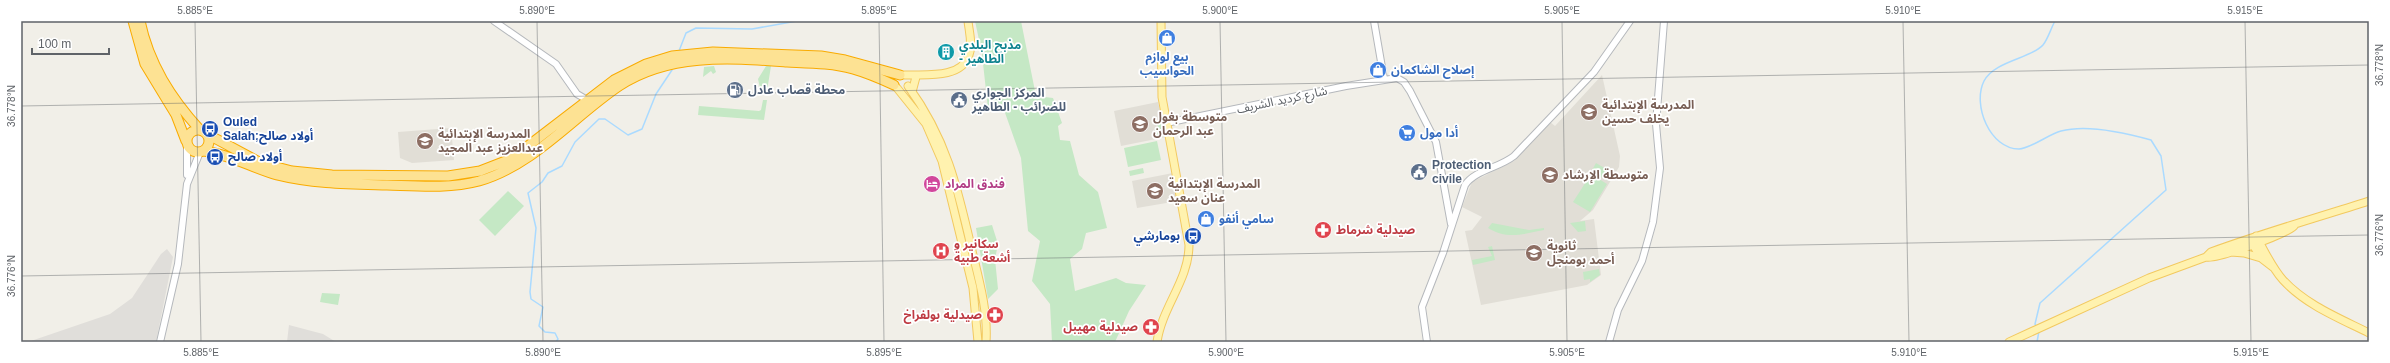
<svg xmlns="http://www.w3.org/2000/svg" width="2390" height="363" font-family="Helvetica,'Noto Sans Arabic',sans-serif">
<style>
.industrial{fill:#e0deda}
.education{fill:#e1ded6}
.green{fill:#c5e8c5}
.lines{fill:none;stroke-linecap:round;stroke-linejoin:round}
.stream{stroke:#aadaff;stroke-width:1.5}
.minor-casing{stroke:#b5b8bc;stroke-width:8}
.major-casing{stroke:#f2c960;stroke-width:9}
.highway-casing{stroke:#f9ab00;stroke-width:11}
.minor{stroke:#fff;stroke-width:6}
.major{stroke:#fff2af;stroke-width:7}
.highway{stroke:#fde293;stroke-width:9}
.ticks{fill:none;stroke:#5f6368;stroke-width:1;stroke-opacity:0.45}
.labels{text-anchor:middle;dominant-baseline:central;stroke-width:3.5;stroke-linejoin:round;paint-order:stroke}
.culture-label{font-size:12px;font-weight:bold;fill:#0d838f;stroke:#fff;text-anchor:start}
.shop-label{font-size:12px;font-weight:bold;fill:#366cbe;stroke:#fff;text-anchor:start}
.service-label{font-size:12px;font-weight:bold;fill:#4e5e75;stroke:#fff;text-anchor:start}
.street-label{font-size:12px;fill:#5f6368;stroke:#fff}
.education-label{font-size:12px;font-weight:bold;fill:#785e54;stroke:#fff;text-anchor:start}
.transit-label{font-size:12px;font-weight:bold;fill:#164399;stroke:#fff;text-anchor:start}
.hotel-label{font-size:12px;font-weight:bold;fill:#b23c85;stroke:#fff;text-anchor:start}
.health-label{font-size:12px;font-weight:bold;fill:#be3a42;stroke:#fff;text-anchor:start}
.neatline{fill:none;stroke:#5f6368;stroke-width:1.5}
.ticks-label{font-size:10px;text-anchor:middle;fill:#5f6368}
</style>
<rect width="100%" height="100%" fill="#f1efe8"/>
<path class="industrial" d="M167,249l6,8 -17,85h-128l82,-28 22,-16 29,-44z
M289,325l34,9 13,8h-49z"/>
<path class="education" d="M1602,75l18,81 -1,11 -26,43 -13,11 14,-2 7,56 -14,10 -106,20 -16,-74 7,-1 10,-13 -20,-10 10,-25 42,-21 36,-39 5,4z
M1158,102l8,35 -45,9 -7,-35z
M451,128l3,32 -42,3 -12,-5 -2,-26z
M1173,173l5,28 -41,7 -5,-27z"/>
<path class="green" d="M975,21h46l15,75 17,2 9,25 -4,3 2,14 10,1 9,34 19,17 9,36 -21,5 -4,16 -12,10 5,32 41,-13 10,5 20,2 -17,26 -14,31h-63l-2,-38 -18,-23 8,-40 -12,-10 -7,-73 -18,-51 -15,2 -6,-55z
M714,66l2,6 -3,2 -2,-3 -8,6 1,-10z
M766,66h5l-4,25 -2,-3h-5l-2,-9z
M763,100h4l-3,20 -66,-5 1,-9 60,5 2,-1z
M1162,122l3,14 -8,2 -2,-10h3l-1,-5z
M1157,141l4,19 -33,7 -4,-19z
M1596,163l17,10 -4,8 -18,-9z
M1143,168l1,5 -14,3 -1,-5z
M1591,174l16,10 -17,28 -17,-10z
M508,191l16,15 -29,30 -16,-16z
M1585,221l1,10 -8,1 -8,-9z
M1492,223l37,7 15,-2v2c-21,4 -37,10 -56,-2z
M992,225l6,19 -3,15 3,30 -10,10 -12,-71z
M1492,246l3,14 -22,5 -1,-5 20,-4 -4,-9z
M1599,269l1,6 -10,7v-3l-6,1 -1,-8z
M322,293l18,1 -2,11 -18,-3z"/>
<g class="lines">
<path class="stream" d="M679,51l7,-18 10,-5 56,1 45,-8
M2037,327l-2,-3 5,-21 126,-113 -5,-34 -10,-16c-25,-7 -64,-16 -90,-9 -12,3 -31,18 -42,18 -29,0 -47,-44 -35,-68 10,-20 48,-23 59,-36 5,-6 8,-17 12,-24
M556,342l2,-3 -3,-6 -10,-1 -6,-6 4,-19 -12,-8 -1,-7 6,-64 -8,-35 14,-11 6,-9 14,-7 13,-24 24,-23h6l23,16 14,-6 14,-35 16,-24
M2037,342l2,-11"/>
<g class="minor-casing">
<path id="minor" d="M494,21l62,43 21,30 12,7
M1374,21l10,58
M1166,123l180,-37 51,-8 7,4 6,9 26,51 15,82
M187,144v31
M160,342l18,-78 9,-80 13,-32
M1427,342l-5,-35 21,-54 22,-68c10,-15 34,-17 49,-29l80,-84 36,-51
M1609,342l9,-32 24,-49 11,-39 7,-54 -4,-44 8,-103"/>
</g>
<g class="major-casing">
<path id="major" d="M902,75c21,-1 59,5 67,-20 4,-10 0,-24 -1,-34
M908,86c40,55 50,104 65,169 7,28 15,58 13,87
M897,88l29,36 16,37 31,127 5,54
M912,92l4,-15
M2256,236c8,14 16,32 27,44 23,25 56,38 86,53
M2250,240l11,18 13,10
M2231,252l13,1 17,5
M2206,257c10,3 80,-23 88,-31
M1157,342c5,-35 32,-62 32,-97l-27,-148 -1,-76
M2009,342l140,-64 57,-21 5,-5c52,-19 105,-34 158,-51"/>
</g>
<g class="highway-casing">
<path id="highway" d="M133,21l12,43 31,51 10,26
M140,21c9,43 31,77 60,109
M187 141a11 11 0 1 1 22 0a11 11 0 1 1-22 0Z
M207,134l54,29 31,8 40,4 116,1 32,-5 31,-12 103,-79 32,-16 26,-8 41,-4 108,4 24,4 55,15
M203,151c26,3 49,17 74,24 36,9 73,9 110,10 30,1 62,4 92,-4 55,-16 94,-64 140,-95 50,-33 111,-28 168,-24 22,1 45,1 66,7 14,4 28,10 41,16"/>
</g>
<use href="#minor" class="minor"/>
<use href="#major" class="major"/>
<use href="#highway" class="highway"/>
</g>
<path class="ticks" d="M195,21l6,321M537,21l6,321M879,21l5,321M1220,21l6,321M1562,21l5,321M1903,21l6,321M2245,21l6,321M21,106l2348,-41M21,276l2348,-41"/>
<defs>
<g id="shop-disc" transform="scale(0.9)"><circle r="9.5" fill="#3f7fe0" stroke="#fff"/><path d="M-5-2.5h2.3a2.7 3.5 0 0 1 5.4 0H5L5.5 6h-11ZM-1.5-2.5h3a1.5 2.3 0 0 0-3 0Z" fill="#fff"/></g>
<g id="building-disc" transform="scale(0.9)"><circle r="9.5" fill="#0f9aa8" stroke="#fff"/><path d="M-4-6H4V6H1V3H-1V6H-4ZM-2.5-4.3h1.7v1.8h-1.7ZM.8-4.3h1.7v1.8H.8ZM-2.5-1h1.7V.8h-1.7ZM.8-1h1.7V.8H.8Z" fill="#fff"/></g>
<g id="fuel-disc" transform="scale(0.9)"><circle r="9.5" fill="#5c6f8a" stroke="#fff"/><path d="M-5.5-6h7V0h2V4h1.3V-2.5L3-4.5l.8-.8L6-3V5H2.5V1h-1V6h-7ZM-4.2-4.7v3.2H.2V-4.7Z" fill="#fff"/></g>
<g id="civic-disc" transform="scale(0.9)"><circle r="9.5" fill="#5c6f8a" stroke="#fff"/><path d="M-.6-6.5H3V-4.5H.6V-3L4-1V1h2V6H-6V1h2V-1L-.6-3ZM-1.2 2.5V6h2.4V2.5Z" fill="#fff"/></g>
<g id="school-disc" transform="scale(0.9)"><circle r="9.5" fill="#8d6e63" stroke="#fff"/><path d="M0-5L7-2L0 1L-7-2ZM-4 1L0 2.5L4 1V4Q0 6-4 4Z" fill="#fff"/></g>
<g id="bus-disc" transform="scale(0.9)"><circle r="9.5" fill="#1a4fb4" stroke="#fff"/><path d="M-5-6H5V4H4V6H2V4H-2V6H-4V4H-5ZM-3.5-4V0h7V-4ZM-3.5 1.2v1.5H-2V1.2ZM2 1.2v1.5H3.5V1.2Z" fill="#fff"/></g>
<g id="supermarket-disc" transform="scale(0.9)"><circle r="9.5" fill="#3f7fe0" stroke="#fff"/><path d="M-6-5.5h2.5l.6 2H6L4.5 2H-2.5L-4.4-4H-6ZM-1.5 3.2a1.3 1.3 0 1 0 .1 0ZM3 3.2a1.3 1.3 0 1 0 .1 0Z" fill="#fff"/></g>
<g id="hotel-disc" transform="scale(0.9)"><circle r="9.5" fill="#d1479c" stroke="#fff"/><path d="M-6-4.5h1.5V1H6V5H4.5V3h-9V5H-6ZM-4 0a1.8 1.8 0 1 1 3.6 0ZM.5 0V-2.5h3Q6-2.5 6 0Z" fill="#fff"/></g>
<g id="pharmacy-disc" transform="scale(0.9)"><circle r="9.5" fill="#e0444e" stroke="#fff"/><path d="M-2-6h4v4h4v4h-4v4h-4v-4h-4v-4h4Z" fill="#fff"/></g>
<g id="hospital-disc" transform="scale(0.9)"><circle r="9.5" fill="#e0444e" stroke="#fff"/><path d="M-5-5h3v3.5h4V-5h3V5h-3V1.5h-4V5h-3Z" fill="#fff"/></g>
</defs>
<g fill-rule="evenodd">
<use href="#shop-disc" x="1167" y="38"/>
<use href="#building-disc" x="946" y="52"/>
<use href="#shop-disc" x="1378" y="70"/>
<use href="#fuel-disc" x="735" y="90"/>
<use href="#civic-disc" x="959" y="100"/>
<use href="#school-disc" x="1589" y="112"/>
<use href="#school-disc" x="1140" y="124"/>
<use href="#bus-disc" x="210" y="129"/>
<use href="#supermarket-disc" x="1407" y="133"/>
<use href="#school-disc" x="425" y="141"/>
<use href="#bus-disc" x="215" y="157"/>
<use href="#civic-disc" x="1419" y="172"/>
<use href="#school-disc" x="1550" y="175"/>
<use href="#hotel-disc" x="932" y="184"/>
<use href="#school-disc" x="1155" y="191"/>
<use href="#shop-disc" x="1206" y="219"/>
<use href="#pharmacy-disc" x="1323" y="230"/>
<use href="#bus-disc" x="1193" y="236"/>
<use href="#hospital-disc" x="941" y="251"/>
<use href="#school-disc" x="1534" y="253"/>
<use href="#pharmacy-disc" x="995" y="315"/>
<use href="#pharmacy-disc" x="1151" y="327"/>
</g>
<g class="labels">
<g class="culture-label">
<text x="959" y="45">مذبح البلدي<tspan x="959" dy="14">- الطاهير</tspan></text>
</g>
<g class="shop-label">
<text x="1167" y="57" text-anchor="middle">بيع لوازم<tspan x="1167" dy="14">الحواسيب</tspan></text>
<text x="1391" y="70">إصلاح الشاكمان</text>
<text x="1420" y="133">أدا مول</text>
<text x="1219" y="219">سامي أنفو</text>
</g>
<g class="service-label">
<text x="748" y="90">محطة قصاب عادل</text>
<text x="972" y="93">المركز الجواري<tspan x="972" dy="14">للضرائب - الطاهير</tspan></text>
<text x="1432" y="165">Protection<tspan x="1432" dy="14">civile</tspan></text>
</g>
<g class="street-label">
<text transform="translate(1282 100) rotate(-12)">شارع كرديد الشريف</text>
</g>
<g class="education-label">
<text x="1602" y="105">المدرسة الإبتدائية<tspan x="1602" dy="14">يخلف حسين</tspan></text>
<text x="1153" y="117">متوسطة بغول<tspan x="1153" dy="14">عبد الرحمان</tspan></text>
<text x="438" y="134">المدرسة الإبتدائية<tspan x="438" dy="14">عبدالعزيز عبد المجيد</tspan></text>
<text x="1563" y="175">متوسطة الإرشاد</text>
<text x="1168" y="184">المدرسة الإبتدائية<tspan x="1168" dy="14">عنان سعيد</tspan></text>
<text x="1547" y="246">ثانوية<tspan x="1547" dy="14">أحمد بومنجل</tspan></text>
</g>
<g class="transit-label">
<text x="223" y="122">Ouled<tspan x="223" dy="14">Salah;أولاد صالح</tspan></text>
<text x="228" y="157">أولاد صالح</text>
<text x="1180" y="236" text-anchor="end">بومارشي</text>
</g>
<g class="hotel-label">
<text x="945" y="184">فندق المراد</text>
</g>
<g class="health-label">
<text x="1336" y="230">صيدلية شرماط</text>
<text x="954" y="244">سكانير و<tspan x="954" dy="14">أشعة طبية</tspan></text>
<text x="982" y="315" text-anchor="end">صيدلية بولفراخ</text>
<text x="1138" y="327" text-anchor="end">صيدلية مهيبل</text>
</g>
</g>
<rect width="2390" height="363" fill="none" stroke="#ffffff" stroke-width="44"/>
<path d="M32 48v6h77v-6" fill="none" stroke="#5f6368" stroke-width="2"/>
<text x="38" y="48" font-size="12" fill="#5f6368" stroke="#ffffff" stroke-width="3" paint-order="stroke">100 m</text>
<rect x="22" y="22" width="2346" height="319" class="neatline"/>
<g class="ticks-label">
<text x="195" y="14">5.885°E</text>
<text x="537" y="14">5.890°E</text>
<text x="879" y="14">5.895°E</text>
<text x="1220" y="14">5.900°E</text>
<text x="1562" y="14">5.905°E</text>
<text x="1903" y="14">5.910°E</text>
<text x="2245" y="14">5.915°E</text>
<text transform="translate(2379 65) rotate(-90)" y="4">36.778°N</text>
<text transform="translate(11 106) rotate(-90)" y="4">36.778°N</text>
<text transform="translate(2379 235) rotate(-90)" y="4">36.776°N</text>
<text transform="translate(11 276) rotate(-90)" y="4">36.776°N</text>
<text x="201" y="356">5.885°E</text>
<text x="543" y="356">5.890°E</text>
<text x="884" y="356">5.895°E</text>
<text x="1226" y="356">5.900°E</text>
<text x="1567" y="356">5.905°E</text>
<text x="1909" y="356">5.910°E</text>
<text x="2251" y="356">5.915°E</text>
</g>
</svg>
